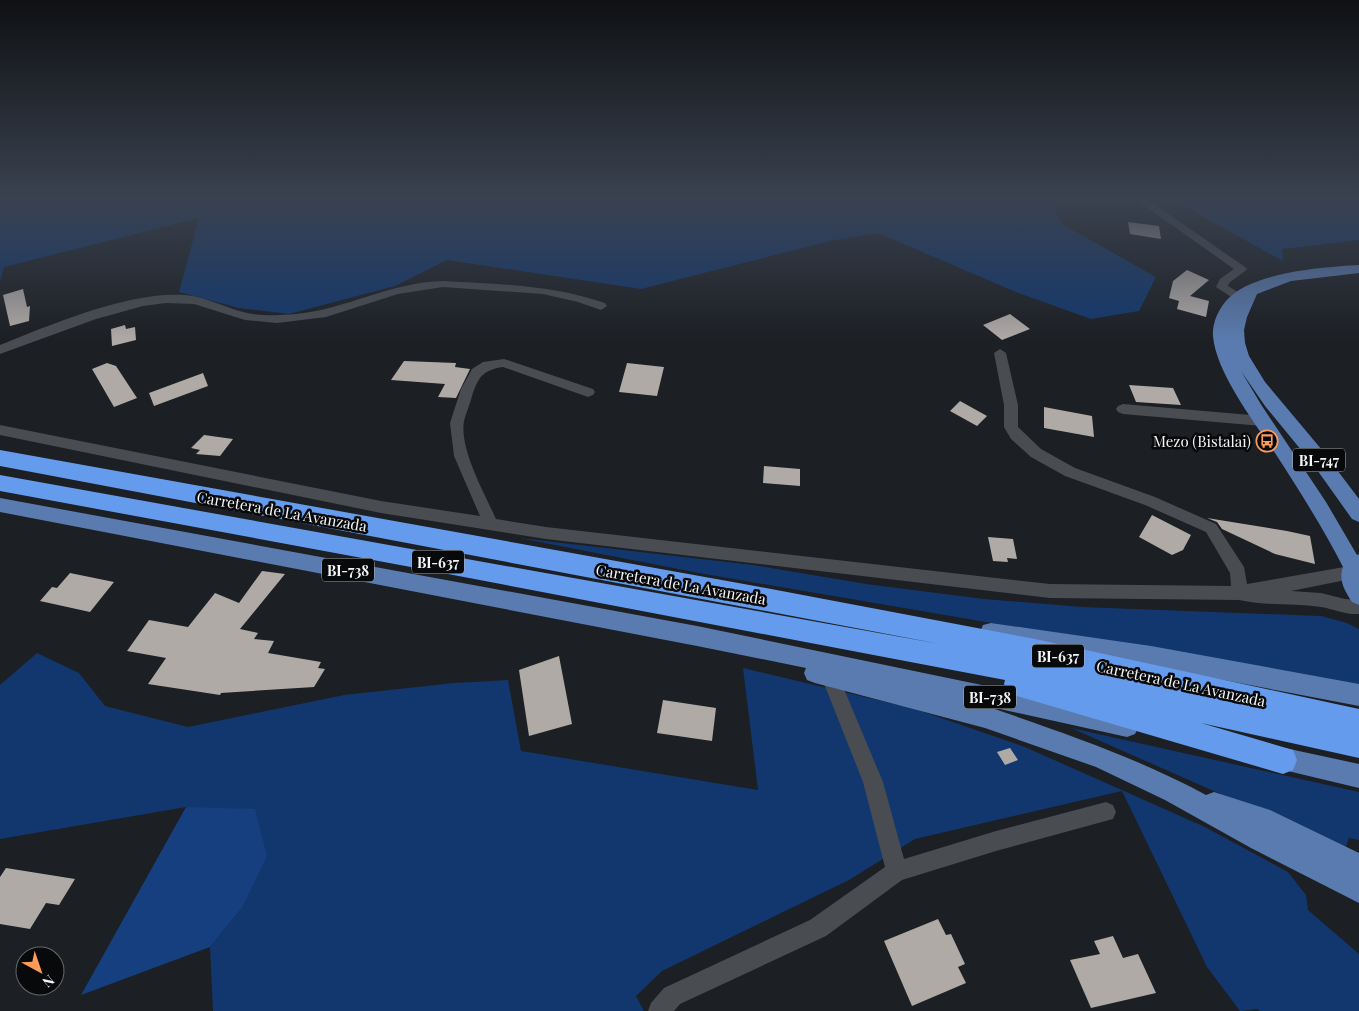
<svg xmlns="http://www.w3.org/2000/svg" width="1359" height="1011" font-family="'Playfair Display',serif">
<style>
.green{fill:#12376e}
.forest{fill:#163f7f}
.building{fill:#b0aaa7}
.lines{fill:none;stroke-linecap:round;stroke-linejoin:round}
.minor{fill:#494c51;fill-rule:evenodd}
.major{fill:#5a7baf;fill-rule:evenodd}
.highway{fill:#659bed;fill-rule:evenodd}
.labels{text-anchor:middle;dominant-baseline:central;stroke-width:5;stroke-linejoin:round;paint-order:stroke}
.shield{fill:#08090a;stroke:#acaeb0;stroke-width:1}
.shield-label{font-size:14px;font-weight:bold;fill:#f3f5f7}
.poi-label{font-size:15px;fill:#f3f5f7;stroke:#08090a;text-anchor:end}
.street-label{font-size:15px;fill:#f3f5f7;stroke:#08090a}
</style>
<rect width="100%" height="100%" fill="#1c1f23"/>
<path class="green" d="M0,199h1049l13,25 94,53 -17,34 -48,8 -75,-27 -138,-59 -48,8 -189,48 -194,-29 -52,26 -106,28 -50,-6 -60,-16 20,-74 -195,49 -4,14z
M1171,199h188v41l-77,9 1,12z
M519,538l234,27 113,19 118,15 98,8 239,9 26,7 12,6v57l-660,-113z
M37,653l42,20 26,33 83,21 156,-32 110,-12 54,-3 13,71 237,39 -15,-122 172,41 110,38 180,80 83,45 18,23 2,15 51,44v57h-99l-3,-2 -17,2 -33,-44 -85,-176 -207,48 -66,41 -187,91 -26,25 8,15h-431l-3,-64 32,-39 -56,-101 -186,32v-154z
M1071,728l288,64v48l-10,-2 -4,11z"/>
<path class="forest" d="M186,807l69,2 12,47 -25,52 -32,39 -129,48z"/>
<path class="building" d="M1128,222l31,4 2,13 -31,-5z
M1187,270l22,10 -19,16 19,5 -3,16 -29,-8 2,-8 -10,-3 4,-17z
M23,289l4,18 3,-1 -1,15 -19,5 -7,-31z
M1010,314l20,15 -28,11 -19,-15z
M125,325l1,4 9,-2 1,13 -24,6 -1,-17z
M404,361l52,2 -1,4 15,2 -14,29 -18,-1 7,-13 -54,-4z
M107,363l9,3 21,32 -23,9 -22,-38z
M627,363l37,4 -7,29 -38,-4z
M203,373l5,13 -54,20 -5,-13z
M1129,385l44,3 8,17 -45,-3z
M960,401l27,15 -10,10 -27,-15z
M1044,407l48,9 2,21 -50,-9z
M204,435l29,4 -13,17 -24,-2 4,-4 -9,-2z
M764,466l36,3v17l-37,-3z
M1152,515l39,20 -8,15 -11,5 -33,-18z
M1207,518l80,13 23,5 5,28 -40,-10 -53,-25 -5,-7z
M988,537l25,2 4,20 -10,-1 1,4 -15,-1z
M262,571l23,3 -45,55 18,4 -4,6 20,2 -6,12 53,9 -3,6 7,1 -11,18 -93,6 -1,2 -72,-11 18,-26 -39,-7 22,-31 39,7 27,-34 24,10z
M70,573l44,9 -24,30 -50,-11 12,-14 5,1z
M559,656l13,68 -43,12 -10,-66z
M663,700l53,8 -4,33 -55,-8z
M1010,748l8,12 -13,5 -8,-13z
M6,868l69,11 -16,26 -13,-2 -16,26 -30,-5v-47z
M938,919l8,16 5,-1 14,30 -7,3 8,16 -54,23 -28,-65z
M1113,936l10,22 15,-4 18,39 -65,15 -21,-48 30,-6 -6,-13z"/>
<g class="lines">
<path class="minor" d="M1135,199h12l98,68 2,2 -2,2 -16,12 -1,3 18,11 -2,3h-8l-20,-13 4,-8 14,-10z
M443,281c55,3 109,4 162,22l2,3 -6,4 -23,-8 -35,-8 -100,-7 -45,7 -72,23 -49,6 -32,-3 -51,-16 -28,-1 -23,3 -47,13 -96,35v-9c52,-21 129,-54 185,-50 21,2 39,12 58,17 18,5 36,3 53,2 51,-5 95,-32 147,-33z
M1000,349l6,4 12,52v22l23,22 34,19 80,29 61,27 28,43 3,17 103,-18 6,2 2,5 -2,5 -65,13 30,2 24,6 14,1v14c-14,1 -25,-5 -38,-7 -28,-4 -55,-1 -82,-7l-189,-2 -504,-59 -165,-26 -381,-78v-10l381,76 99,15 -26,-60 -4,-33 11,-34 11,-20 11,-7 21,-3 89,30 2,3 -2,3 -5,2 -85,-30c-20,3 -25,10 -31,29 -2,8 -6,17 -8,25 -5,28 21,73 32,98l50,8 504,57 181,2 -1,-13 -24,-41 -61,-27 -80,-29 -34,-19 -20,-18 -7,-12v-22l-10,-52z
M1123,404l139,12 5,2 2,3 -2,3 -5,2 -139,-12 -5,-2 -2,-3 2,-3z
M830,668l6,2 47,112 21,77 92,-28 110,-29 7,3 3,7 -3,7 -117,32 -94,29 -76,56 -146,68 -6,7h-26l3,-8 13,-15 146,-68 75,-53 -22,-85 -42,-106 3,-6z"/>
<path class="major" d="M1359,265v8l-68,8 -34,13 -10,23 -3,13 1,13 4,13 16,26 57,68 37,49v23l-7,-3 -37,-52 -50,-61 -24,-35 21,35 64,96 31,53 2,-1v51l-7,-3c-7,-11 -14,-22 -9,-35 -20,-39 -44,-77 -68,-114 -20,-30 -59,-80 -62,-117 -1,-12 5,-26 13,-35 24,-29 98,-34 133,-36z
M0,498l697,128 430,89 8,3 4,8 -4,8 -8,3 -141,-31c75,26 150,51 220,89l8,-3 56,18 89,43v50l-108,-55 -86,-48 -69,-33 -111,-39 -170,-45 -8,-3 -3,-7 2,-5 -109,-22 -697,-134z
M991,623l160,23 208,38v22l-208,-40 -160,-25 -8,-2 -3,-7 3,-7z
M1271,745l88,19v24l-96,-23 -4,-8 4,-8z"/>
<path class="highway" d="M0,450l755,136 280,53 324,70v49l-158,-35 92,27 4,10 -4,10 -10,4 -266,-78 -9,-3 -4,-9 1,-4 -578,-110 -427,-79v-16l940,169 -940,-178z"/>
</g>
<linearGradient id="sky" x2="0" y2="1"><stop stop-color="#0f1113"/><stop offset="0.58" stop-color="#3a4250"/><stop offset="1" stop-color="#3a4250" stop-opacity="0"/></linearGradient>
<rect width="1359" height="341" fill="url(#sky)"/>
<defs>
<g id="bus-ring" transform="scale(1.125)"><circle r="9.5" fill="#08090a" stroke="#fe9b59" stroke-width="1.5"/><path d="M-5-6H5V4H4V6H2V4H-2V6H-4V4H-5ZM-3.5-4V0h7V-4ZM-3.5 1.2v1.5H-2V1.2ZM2 1.2v1.5H3.5V1.2Z" fill="#fe9b59"/></g>
</defs>
<g fill-rule="evenodd">
<use href="#bus-ring" x="1267" y="441"/>
</g>
<g class="labels">
<g class="shield">
<rect x="1293" y="448.5" width="52" height="23" rx="4"/>
<rect x="412" y="550.5" width="52" height="23" rx="4"/>
<rect x="322" y="558.5" width="52" height="23" rx="4"/>
<rect x="1032" y="644.5" width="52" height="23" rx="4"/>
<rect x="964" y="685.5" width="52" height="23" rx="4"/>
</g>
<g class="shield-label">
<text x="1319" y="460">BI-747</text>
<text x="438" y="562">BI-637</text>
<text x="348" y="570">BI-738</text>
<text x="1058" y="656">BI-637</text>
<text x="990" y="697">BI-738</text>
</g>
<g class="poi-label">
<text x="1251" y="441">Mezo (Bistalai)</text>
</g>
<g class="street-label">
<text transform="translate(282 511) rotate(10)">Carretera de La Avanzada</text>
<text transform="translate(681 584) rotate(10)">Carretera de La Avanzada</text>
<text transform="translate(1181 683) rotate(12)">Carretera de La Avanzada</text>
</g>
</g>
<g transform="translate(40 971) rotate(140)"><circle r="24" fill="#08090a" stroke="#666769"/>
<path d="M0-4L9 19L0 12L-9 19Z" fill="#fe9b59"/>
<text y="-8" font-size="14" font-weight="bold" text-anchor="middle" fill="#f3f5f7">N</text>
</g>
</svg>
